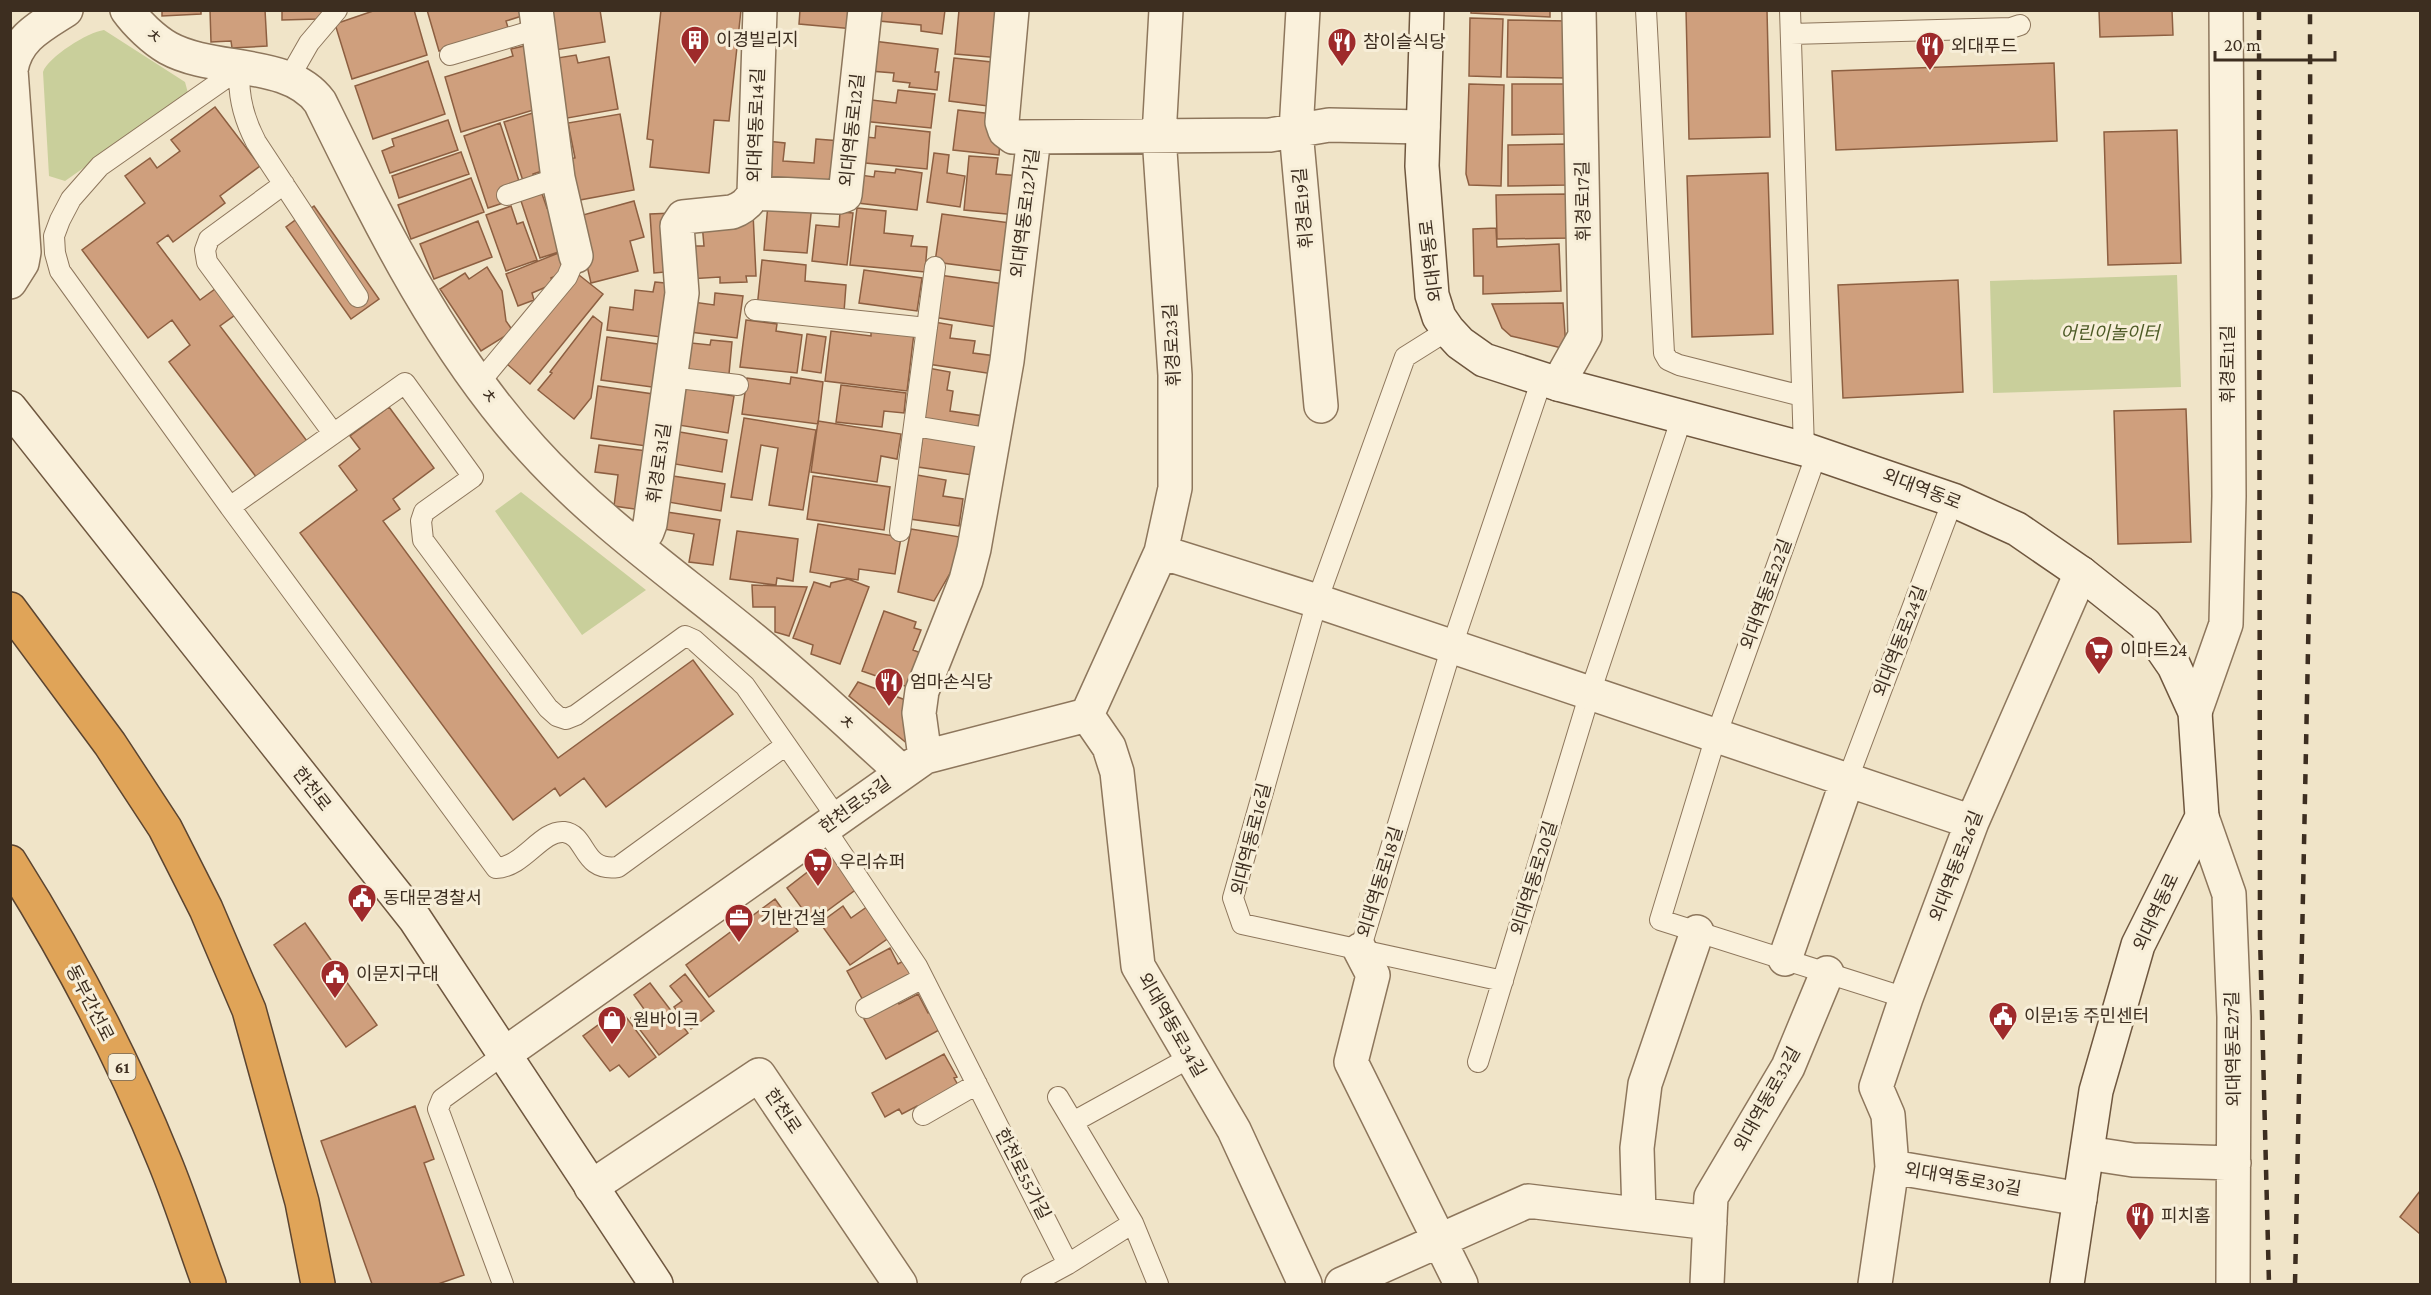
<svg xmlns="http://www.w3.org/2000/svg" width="2431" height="1295" font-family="'Crimson Pro','Noto Sans KR',serif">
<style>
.green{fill:#c9cf9b}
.building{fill:#cf9f7d;stroke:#8d5f41;stroke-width:1.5}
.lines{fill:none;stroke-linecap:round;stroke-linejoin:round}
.lane-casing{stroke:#8d765c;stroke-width:22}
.street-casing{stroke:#8d765c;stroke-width:36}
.secondary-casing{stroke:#6f573f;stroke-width:36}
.highway-casing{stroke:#5b4430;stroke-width:36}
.lane{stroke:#faf1dc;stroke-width:20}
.street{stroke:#faf1dc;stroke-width:33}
.secondary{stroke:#faf1dc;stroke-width:33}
.highway{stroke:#e0a458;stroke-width:33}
.rail{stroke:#3d2e20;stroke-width:4.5;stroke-dasharray:10 10;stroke-linecap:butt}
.labels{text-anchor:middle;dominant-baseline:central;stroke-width:6;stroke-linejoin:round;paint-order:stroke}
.shield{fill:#f7eed8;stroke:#756857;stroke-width:1.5}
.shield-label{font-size:16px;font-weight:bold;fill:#3d2e20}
.street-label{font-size:18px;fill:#3d2e20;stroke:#f7eed8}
.poi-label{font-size:18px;fill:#3d2e20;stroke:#f7eed8;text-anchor:start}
.park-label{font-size:18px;font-style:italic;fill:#4d5a26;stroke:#f7eed8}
</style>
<rect width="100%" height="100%" fill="#f0e4c8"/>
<path class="green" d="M104,30l81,52 3,11 -5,5 -118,83 -16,-5 -6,-104c5,-15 45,-40 61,-42z
M2177,275l4,112 -188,6 -3,-112z
M521,492l125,98 -64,45 -87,-124z"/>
<path class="building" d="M162,10h39v4l-39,2z
M210,10h55l2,36 -35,2 -1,-7 -20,1z
M282,10h41l-5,9 -36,1z
M376,10h38l13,45 -75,24 -17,-55z
M427,10h94l1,6 -16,5 3,10 -70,20z
M548,10h52l5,32 -50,8z
M661,10h80l-12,111 -15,-1 -5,53 -59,-6 3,-27 -6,-1z
M800,10h56l-2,19 -55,-5z
M880,10h65l-3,24 -21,-3v-6l-42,-4z
M959,10h47l-5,48 -46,-4z
M1471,10h79v7l-79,-4z
M1686,10h81l3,127 -81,2z
M2099,10h73l1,25 -73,2z
M1470,18l33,1 -2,58 -32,-1z
M1508,20l60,1 -1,57 -60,-1z
M873,41l65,8 -3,23h4l-2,18 -28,-3 1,-4 -17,-2 1,-8 -24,-2z
M524,46l19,61 -82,25 -16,-55 68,-21 -2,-7z
M576,55l2,8 31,-6 9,52 -56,10 -11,-60z
M954,58l47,5 -5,44 -47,-6z
M428,61l17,53 -72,25 -18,-53z
M2054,63l3,78 -221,9 -4,-79z
M1469,84l35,1 -3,101 -32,-1 -3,-11z
M1512,84h53l1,50 -54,1z
M898,90l37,4 -4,34 -69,-7 2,-22 32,4z
M215,107l45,59 -40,30 5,7 -52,39 -5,-7 -11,8 43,57 15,-11 20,26 -15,11 87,115 -50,37 -88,-116 21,-17 -18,-25 -24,18 -66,-88 63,-47 -20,-27 25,-18 7,10 23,-17 -9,-11z
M958,110l44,5 -3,40 -46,-5z
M536,112l9,58 -12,4 2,7 -11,3 -20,-62z
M620,114l14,76 -65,12 -7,-42 13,-2 -7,-35z
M448,120l10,30 -68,23 -8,-22 12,-5 -2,-7z
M500,123l20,61 -14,18 -18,6 -24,-72z
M876,126l54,6 -3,37 -72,-7 3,-26 17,2z
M2177,130l4,133 -73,2 -4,-133z
M816,139l25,2 -4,51 -74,-6 4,-45 18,2 -2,18 31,2z
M1567,144v41l-59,1v-41z
M461,152l8,22 -70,24 -7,-22z
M934,153l15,2 -2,18 18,3 -5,31 -33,-5z
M969,156l29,2 -2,16 25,2 -4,39 -53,-5z
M896,169l26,4 -5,37 -68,-8 4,-28 21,3 1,-6 20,2z
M1768,173l5,161 -81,3 -5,-161z
M471,178l13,34 -73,27 -13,-34z
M541,191l6,17 9,-3 15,43 -31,10 -20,-60z
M1570,194l1,44 -74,1 -1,-44z
M634,201l10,36 -14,4 8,30 -47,12 -7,-30 -1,-38z
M768,204h44l-5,49 -43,-3z
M314,206l65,93 -28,20 -65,-92z
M511,206l6,18 6,-2 14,38 -31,11 -20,-56z
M857,208l29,3 -2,22 29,3 -2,10 16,1 -2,25 -75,-7z
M840,212l13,1 -6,52 -35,-4 4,-36 23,2z
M673,213l4,58 -23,2 -4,-59z
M753,213l3,63h-10l1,6 -27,1v-6l-32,2 -2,-33h18l-2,-23z
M942,214l76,10 -7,48 -76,-10z
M478,221l14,36 -58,22 -14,-35z
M1496,228l1,19 62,-3 2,47 -78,3v-18h-9l-1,-47z
M561,252l7,19 -17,7 2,6 -21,9 2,7 -16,6 -12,-32z
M762,260l44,5 -1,16 41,4 -2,27 -87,-4z
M487,267l15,24 4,30 7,10 -32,20 -41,-62 25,-16 4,6z
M864,270l58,8 -5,33 -58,-8z
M579,275l24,19 -73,90 -23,-20z
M939,275l65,9 -7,43 -64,-10z
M1958,280l5,112 -120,6 -5,-113z
M655,282l20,2 -6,54 -62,-8 3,-23 23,3 2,-20 18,2z
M715,293l28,3 -6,42 -55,-7 4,-30 28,4z
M1563,303l3,46 -55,-13 -9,-8 -10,-24z
M593,316l9,7 -11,75 -17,21 -36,-29 14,-17 -2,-1z
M746,320l31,4 -1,7 26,4 -5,38 -57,-6z
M934,322l18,3 -2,13 25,3 -2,12 23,3 -3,18 -65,-10z
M871,328l43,5 -7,58 -82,-10 6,-50 40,5z
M807,334l19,3 -5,36 -19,-3z
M607,337l58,8 -6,43 -58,-8z
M711,340l21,2 -3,32 -50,-5 3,-27 28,3z
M928,368l22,4 -3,18 6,1 -3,20 34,5 -2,11 -61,-9z
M791,377l32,5 -5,42 -76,-10 5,-36 43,6z
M841,385l65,8 -2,20 -20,-2 -2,16 -46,-5z
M598,386l62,9 -7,52 -62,-9z
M678,387l56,9 -6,37 -56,-9z
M389,407l45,61 -41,31 7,10 -17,12 175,237 135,-98 40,54 -127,93 -22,-29 -24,18 -5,-8 -42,32 -213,-287 57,-43 -18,-24 21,-17 -10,-13z
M2186,409l5,133 -73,2 -4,-133z
M744,418l72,12 -13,80 -34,-5 9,-57 -17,-3 -9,55 -21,-3z
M818,421l83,13 -4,25 -16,-3 -4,26 -66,-10z
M674,431l53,9 -5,32 -53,-9z
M923,436l61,9 -5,31 -61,-9z
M599,445l56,7 -7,59 -34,-5 4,-31 -23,-3z
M917,475l29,5 -3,16 20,3 -4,27 -49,-7z
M673,476l52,8 -4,27 -53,-9z
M813,476l77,11 -6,43 -77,-11z
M660,511l60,9 -7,45 -24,-3 5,-28 -37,-6z
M818,524l83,13 -6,37 -36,-5 -1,11 -48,-8z
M911,529l49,8 -7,31 -19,33 -36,-9z
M737,531l61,8 -5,42 -16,-3 -1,7 -46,-6z
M848,579l21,8 -29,77 -29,-10 2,-9 -20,-7 21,-56 16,5 1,-4z
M752,585l55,2 -18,49 -14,-4v-25h-22z
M884,611l32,11 -2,6 7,2 -8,20 8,3 -13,34 -46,-16z
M858,682l50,19 -6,10 14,25 -7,9 -60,-49z
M832,853l26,35 -46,34 -25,-34z
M775,899l23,32 -89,66 -23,-32z
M871,904l22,31 -43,30 -30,-42 23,-17 8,12z
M305,923l72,102 -31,22 -72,-102z
M890,948l8,16 9,-5 9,16 -51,29 -18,-33z
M685,974l29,37 -23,18 -17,-22 8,-6 -12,-15z
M650,983l38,50 -29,22 -28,-37 13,-9 -10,-14z
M918,994l10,19 4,-1 9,17 -55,30 -22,-40 33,-19 2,4z
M620,1009l36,48 -27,20 -10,-12 -9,6 -27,-35z
M944,1054l13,23 -3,1 4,7 -40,24 -1,-3 -15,8 -3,-5 -14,8 -13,-24z
M415,1106l19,53 -10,4 40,112 -26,9h-66l-51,-143z
M2420,1191v43l-20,-17z"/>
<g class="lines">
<g class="lane-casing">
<path id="lane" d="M1646,10l18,343 4,7 11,5 123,31
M1790,10l14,439
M1791,34l220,-6 9,-3
M450,55l88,-26
M240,68l-140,98 -29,33 -11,21 -6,16 1,17 5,18 170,236 175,-124 68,94 -49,35 -3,9 2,19 125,168 9,8 9,3 10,-4 109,-79 9,4 51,46 92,132
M240,68c-3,26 4,51 16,74l102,155
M289,78l20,-35 28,-33
M284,184l-75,55 -4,11 2,12 126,171
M507,195l51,-17
M755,310l172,18
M1448,330l-43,27 -88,244 -84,297 9,26 261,57
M670,377l68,8
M479,383l88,-106 9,-21
M914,426l79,13
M1817,453l-101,283 -56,184 246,78
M230,507l266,361c28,-1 45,-38 68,-36 24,3 17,40 54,35l168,-122
M900,531l35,-264
M1847,781l106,-281
M824,827l93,139 151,298
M1360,950l92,-304 90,-267
M866,1008l57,-30
M1478,1062l112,-369 92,-276
M1058,1097l75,126 25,61
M923,1115l54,-31
M1073,1122l118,-65
M503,1284l-65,-175 4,-10 61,-44
M1031,1284l37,-20 65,-41"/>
</g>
<g class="street-casing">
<path id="street" d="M127,10c10,14 27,30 41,38 45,25 121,11 152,54 60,122 120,246 212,347 64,71 144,127 217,187 53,43 102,90 153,136
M536,10l22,168 18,78
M1012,10l-10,112 3,9 8,6 257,-2 59,-10 94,2
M1303,10l-7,121 25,275
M754,193l85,4 6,-2 20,-185
M10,282l12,-19 2,-11 -13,-182c5,-32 30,-44 55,-60
M1558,384l27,-48 -6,-326
M636,544l11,-12 3,-8 32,-231 -5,-67 6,-9 49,-5c11,-4 17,-9 22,-19l6,-183
M1161,552l156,49 655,221
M2195,712l31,-88 3,-128 -3,-486
M1087,715l74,-163 14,-64v-113l-16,-239 7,-126
M1087,715l22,32 8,25 21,194 96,164 71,154
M925,757l-6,-44 3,-22 44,-111 8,-31 33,-188 27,-224
M2202,817l27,77 5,123 -1,267
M1360,950l13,25 -22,87 110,222
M1785,959l62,-178
M503,1055l422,-298 162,-42
M2087,1153l46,7 101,3
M1892,1167l188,32
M591,1187l168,-112 141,209
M1639,1214l-2,-66 8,-64 52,-152
M1342,1284l186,-83 182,22
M1707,1284l4,-87 77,-130 39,-94
M1875,1284l17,-117 -4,-52 -12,-28 30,-89 66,-176 109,-249"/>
</g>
<g class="secondary-casing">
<path id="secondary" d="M1427,10l-5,156 10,129 7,22 9,13 12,13 24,17 74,24 246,65 149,51 64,29 64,44 64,51 29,42 21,46 7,105 -64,128 -42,146 -29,193
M10,408l405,511 241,365"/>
</g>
<g class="highway-casing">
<path id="highway" d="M10,609l100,135 55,84 41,81 43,101 53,192 16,82
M10,862c60,95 112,194 154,298 17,41 30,83 45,124"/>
</g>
<use href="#lane" class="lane"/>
<use href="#street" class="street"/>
<use href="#secondary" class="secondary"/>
<use href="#highway" class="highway"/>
<path class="rail" d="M2259,10l1,926 9,348
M2295,1284l16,-780 -1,-494"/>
</g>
<defs>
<g id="building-pin" transform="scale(1.5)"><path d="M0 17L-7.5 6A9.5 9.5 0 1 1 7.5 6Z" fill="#9e2a2b" stroke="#f7eed8"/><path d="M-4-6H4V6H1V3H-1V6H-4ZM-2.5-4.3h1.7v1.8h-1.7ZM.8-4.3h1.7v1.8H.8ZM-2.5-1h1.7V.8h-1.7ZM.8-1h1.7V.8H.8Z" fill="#fff"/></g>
<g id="restaurant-pin" transform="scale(1.5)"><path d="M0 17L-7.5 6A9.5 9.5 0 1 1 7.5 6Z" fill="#9e2a2b" stroke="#f7eed8"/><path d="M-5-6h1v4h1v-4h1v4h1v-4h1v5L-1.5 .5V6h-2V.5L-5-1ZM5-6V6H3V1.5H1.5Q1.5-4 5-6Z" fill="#fff"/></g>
<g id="supermarket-pin" transform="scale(1.5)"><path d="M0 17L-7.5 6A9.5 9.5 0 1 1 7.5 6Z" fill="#9e2a2b" stroke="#f7eed8"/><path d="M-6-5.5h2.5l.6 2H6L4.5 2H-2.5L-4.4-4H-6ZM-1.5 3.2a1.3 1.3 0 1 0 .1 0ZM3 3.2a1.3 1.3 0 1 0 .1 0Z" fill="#fff"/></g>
<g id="civic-pin" transform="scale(1.5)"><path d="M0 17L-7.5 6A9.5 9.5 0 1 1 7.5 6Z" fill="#9e2a2b" stroke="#f7eed8"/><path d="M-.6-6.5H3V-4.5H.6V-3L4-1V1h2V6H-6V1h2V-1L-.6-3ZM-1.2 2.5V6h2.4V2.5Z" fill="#fff"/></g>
<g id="office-pin" transform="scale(1.5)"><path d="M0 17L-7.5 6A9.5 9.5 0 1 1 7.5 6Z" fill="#9e2a2b" stroke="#f7eed8"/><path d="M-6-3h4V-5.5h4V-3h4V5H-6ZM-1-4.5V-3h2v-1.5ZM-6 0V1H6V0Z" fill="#fff"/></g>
<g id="shop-pin" transform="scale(1.5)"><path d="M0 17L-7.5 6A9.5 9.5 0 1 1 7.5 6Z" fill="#9e2a2b" stroke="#f7eed8"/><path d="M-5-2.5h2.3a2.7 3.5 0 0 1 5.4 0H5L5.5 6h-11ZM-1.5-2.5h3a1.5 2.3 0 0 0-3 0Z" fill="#fff"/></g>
</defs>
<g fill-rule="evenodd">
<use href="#building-pin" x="695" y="40"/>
<use href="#restaurant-pin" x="1342" y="42"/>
<use href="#restaurant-pin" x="1930" y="46"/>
<use href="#supermarket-pin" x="2099" y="650"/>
<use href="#restaurant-pin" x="889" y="682"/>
<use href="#supermarket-pin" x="818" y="862"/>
<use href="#civic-pin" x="362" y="898"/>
<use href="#office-pin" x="739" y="918"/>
<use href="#civic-pin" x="335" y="974"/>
<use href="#civic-pin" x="2003" y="1016"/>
<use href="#shop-pin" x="612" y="1020"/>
<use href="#restaurant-pin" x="2140" y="1216"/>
</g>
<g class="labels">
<rect class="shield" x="108.5" y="1054" width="27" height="26" rx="4.5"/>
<g class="shield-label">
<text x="122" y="1067">61</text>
</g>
<g class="street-label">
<text transform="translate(154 36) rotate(40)">ㅊ</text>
<text transform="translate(756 125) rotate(-88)">외대역동로14길</text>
<text transform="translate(852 130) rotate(-84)">외대역동로12길</text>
<text transform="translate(1583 201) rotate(-91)">휘경로17길</text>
<text transform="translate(1303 208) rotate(-95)">휘경로19길</text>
<text transform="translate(1025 213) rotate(-83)">외대역동로12가길</text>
<text transform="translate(1431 261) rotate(-97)">외대역동로</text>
<text transform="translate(1172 345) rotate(-93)">휘경로23길</text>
<text transform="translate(2228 364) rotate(-90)">휘경로11길</text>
<text transform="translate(489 396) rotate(52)">ㅊ</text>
<text transform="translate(659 463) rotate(-82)">휘경로31길</text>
<text transform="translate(1922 489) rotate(21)">외대역동로</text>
<text transform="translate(1766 594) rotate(-70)">외대역동로22길</text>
<text transform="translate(1900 641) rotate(-69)">외대역동로24길</text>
<text transform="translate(847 722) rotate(42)">ㅊ</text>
<text transform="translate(312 789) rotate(52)">한천로</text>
<text transform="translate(855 805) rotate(-36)">한천로55길</text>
<text transform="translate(1251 839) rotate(-76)">외대역동로16길</text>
<text transform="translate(1956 866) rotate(-69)">외대역동로26길</text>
<text transform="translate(1534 878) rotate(-73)">외대역동로20길</text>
<text transform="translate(1380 882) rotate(-73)">외대역동로18길</text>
<text transform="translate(2156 912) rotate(-65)">외대역동로</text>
<text transform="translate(90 1003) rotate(63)">동부간선로</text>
<text transform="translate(1172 1025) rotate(60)">외대역동로34길</text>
<text transform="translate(2233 1049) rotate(-91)">외대역동로27길</text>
<text transform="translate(1767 1099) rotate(-61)">외대역동로32길</text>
<text transform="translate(783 1111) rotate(56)">한천로</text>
<text transform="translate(1023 1174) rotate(63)">한천로55가길</text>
<text transform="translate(1963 1179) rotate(10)">외대역동로30길</text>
</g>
<g class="poi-label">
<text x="716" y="40">이경빌리지</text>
<text x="1363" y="42">참이슬식당</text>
<text x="1951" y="46">외대푸드</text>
<text x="2120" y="650">이마트24</text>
<text x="910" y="682">엄마손식당</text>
<text x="839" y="862">우리슈퍼</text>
<text x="383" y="898">동대문경찰서</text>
<text x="760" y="918">기반건설</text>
<text x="356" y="974">이문지구대</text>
<text x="2024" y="1016">이문1동 주민센터</text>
<text x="633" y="1020">원바이크</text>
<text x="2161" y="1216">피치홈</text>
</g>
<g class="park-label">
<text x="2110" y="333">어린이놀이터</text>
</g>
</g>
<rect width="2431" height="1295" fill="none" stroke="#3d2e20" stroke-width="24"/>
<path d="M2215 51v9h120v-9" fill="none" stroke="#3d2e20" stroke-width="3"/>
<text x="2224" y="51" font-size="18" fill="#3d2e20" stroke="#f7eed8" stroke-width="4.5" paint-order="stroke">20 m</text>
</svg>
